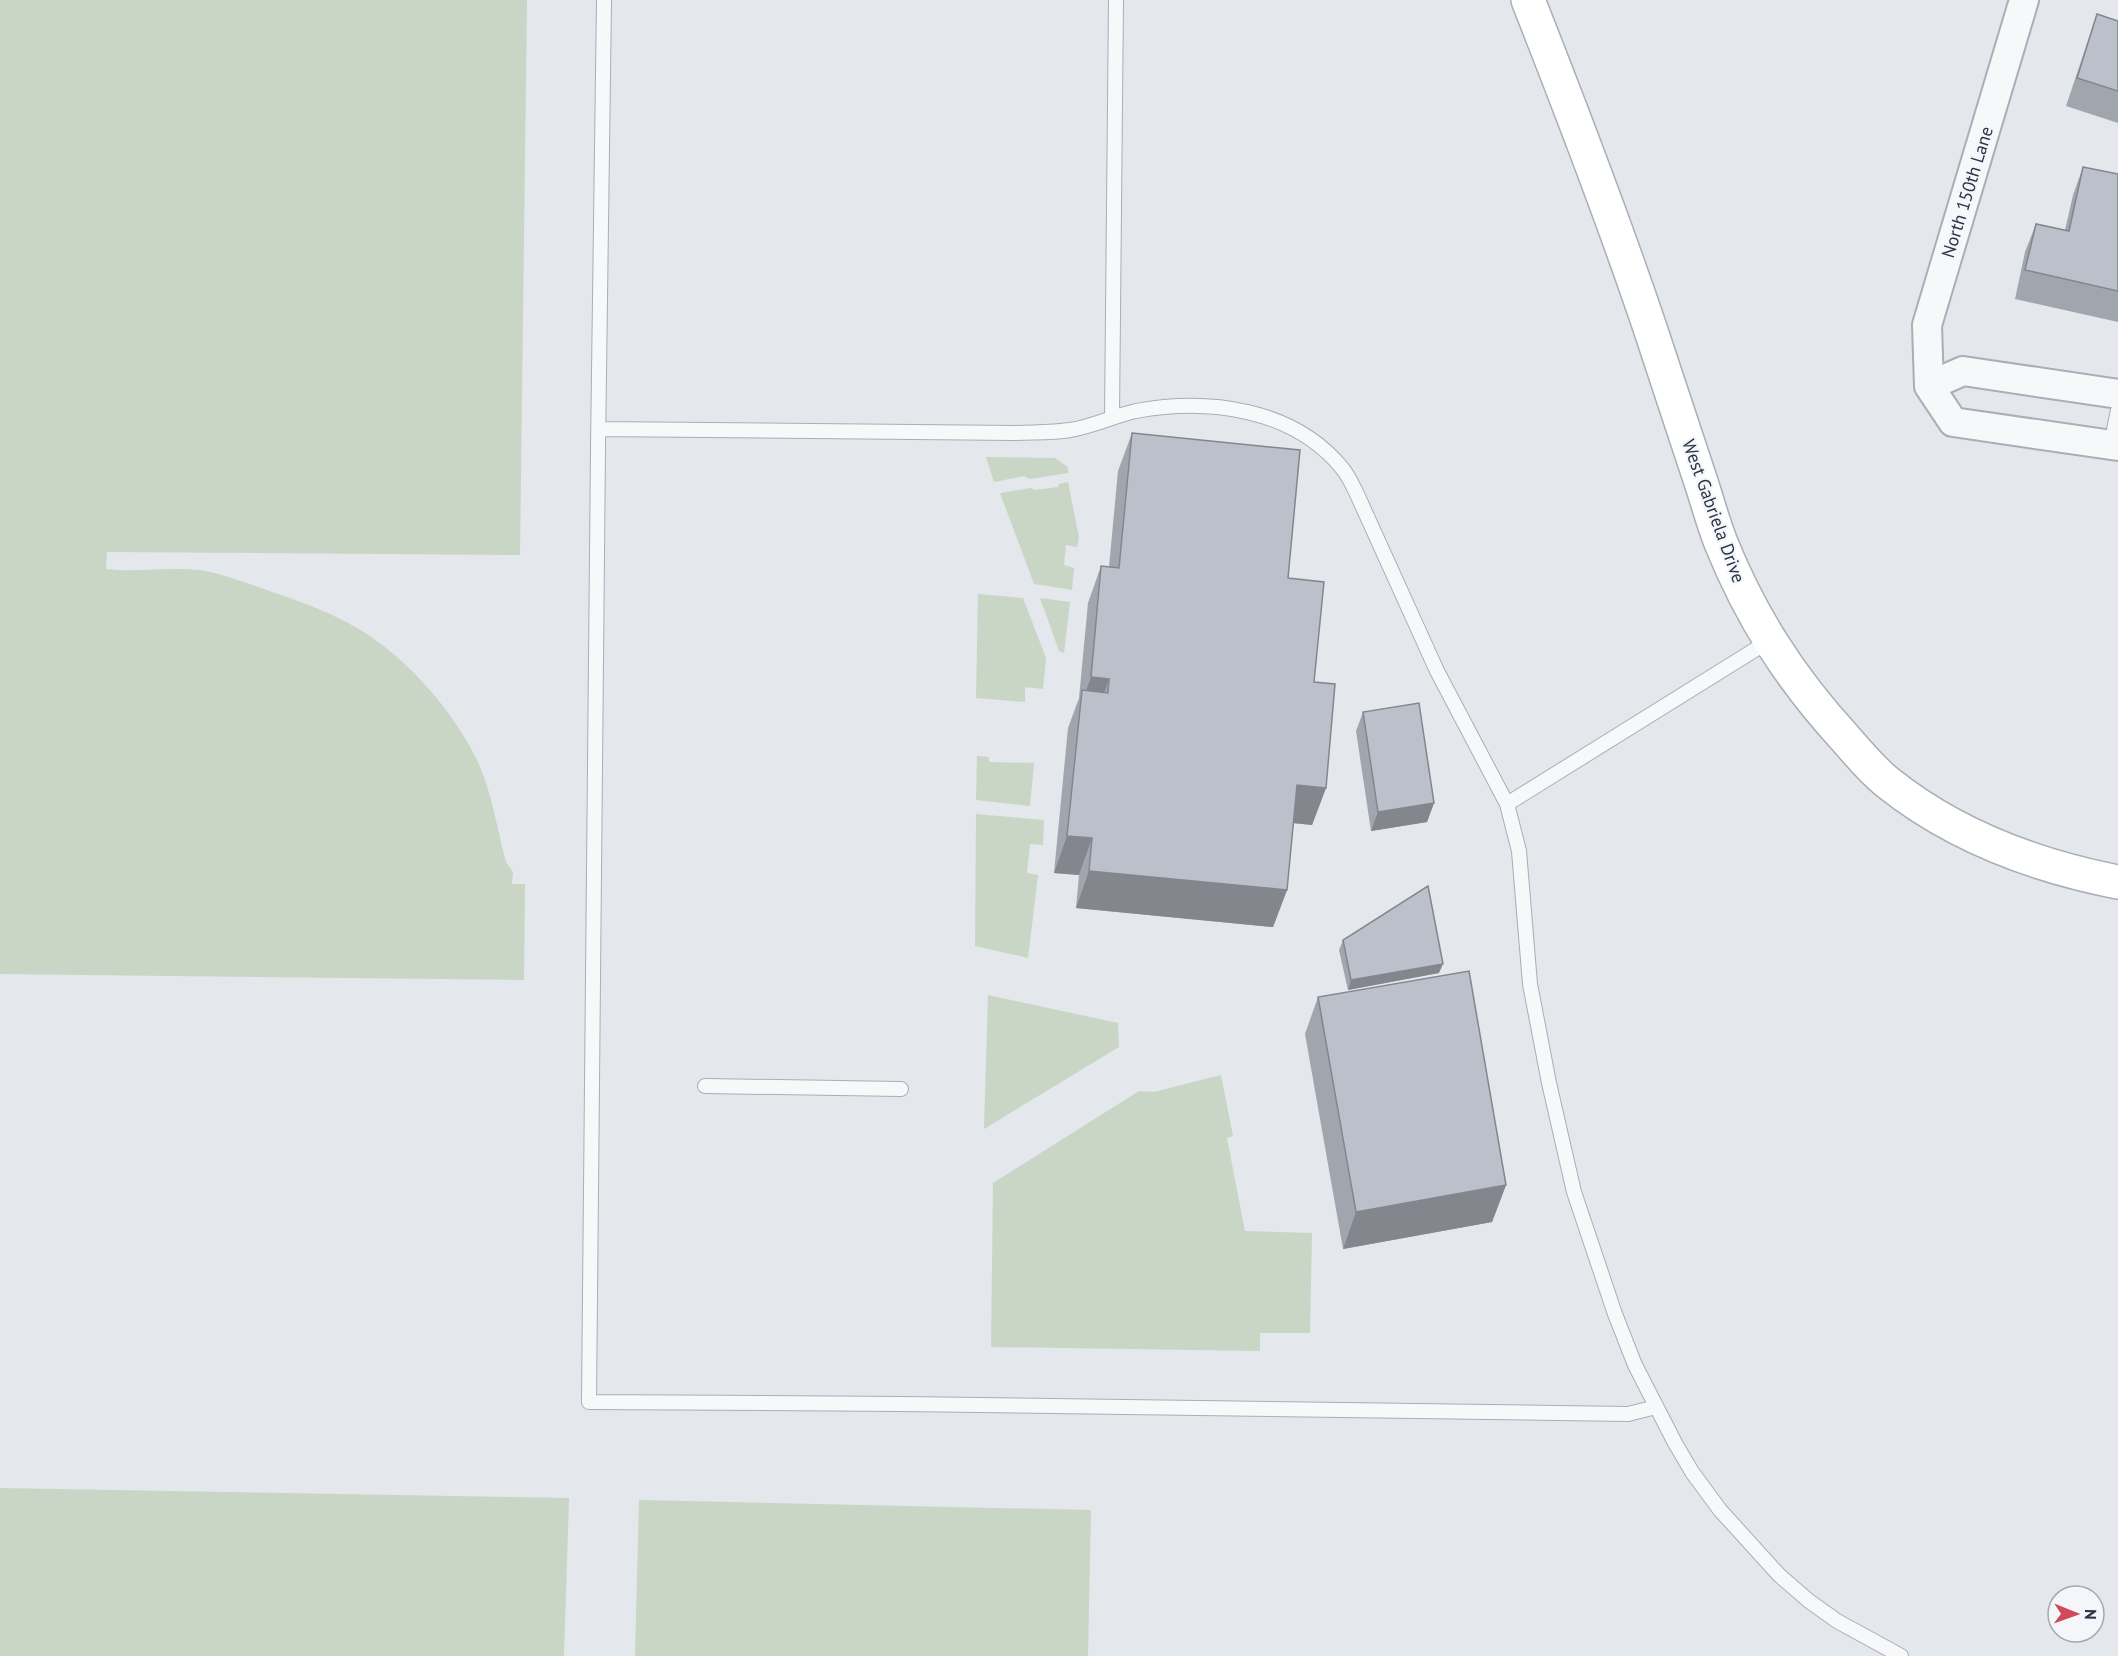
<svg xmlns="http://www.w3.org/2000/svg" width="2118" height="1656" font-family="'PT Sans',sans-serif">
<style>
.green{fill:#c9d6c5}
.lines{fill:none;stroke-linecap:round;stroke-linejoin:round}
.lane-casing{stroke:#a9aeb7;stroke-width:16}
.street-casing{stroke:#a9aeb7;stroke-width:32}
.secondary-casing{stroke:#a9aeb7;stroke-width:36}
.lane{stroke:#f7f8fa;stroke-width:14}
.street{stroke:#f7f8fa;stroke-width:28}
.secondary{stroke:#fff;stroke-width:33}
.wall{fill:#a1a5ae}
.shaded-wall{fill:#83868d}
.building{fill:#bbc0ca;stroke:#83868d;stroke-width:1.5}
.labels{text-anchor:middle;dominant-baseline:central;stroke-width:4.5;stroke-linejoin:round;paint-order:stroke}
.street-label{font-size:18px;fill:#2b3445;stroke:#f4f6f9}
</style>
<rect width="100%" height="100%" fill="#e4e7ec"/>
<path class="green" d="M0,0h527l-7,555 -413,-3 -1,17c32,4 67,-3 100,2 23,5 46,14 69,22 24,8 49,17 71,29 53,26 107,87 132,140 14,31 19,67 28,100l7,10 -1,12h13l-1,96 -524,-6z
M986,457l69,1 13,9v6l-38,6 -6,-3 -30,6z
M1068,482l11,55 -2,10 -11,-2 -2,20 10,3 -2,22 -38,-6 -34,-91 31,-5 4,2 23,-3 1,-3z
M978,594l45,4 23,60 -3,31 -18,-2v15l-49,-4z
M1040,598l30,4 -6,51 -5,-2z
M977,756l12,1v5l45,1 -4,43 -54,-6z
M976,814l68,6 -1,25 -13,-1 -3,29 11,2 -10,83 -53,-12z
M988,995l130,28 1,24 -135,82z
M1221,1075l12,61 -6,2 18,93 67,2 -2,100h-50v18l-269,-4 2,-164 146,-92 15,1z
M0,1488l569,10 -5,158h-564z
M639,1500l452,10 -3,146h-453z"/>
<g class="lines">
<g class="lane-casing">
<path id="lane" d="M604,0l-6,448 -9,954 312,2 727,10 28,-7
M1112,417l4,-417
M598,429l417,4c18,-1 37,0 55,-3 22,-3 43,-14 66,-19 72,-13 157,-3 206,57 6,7 10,16 14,24l81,179 70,133 12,47 11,133 19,99 25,109 41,122 20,51 40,78 17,29 28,38 59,65 30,26 28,20 64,35
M2111,445l7,-35
M1507,804l262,-163
M705,1086l196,3"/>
</g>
<g class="street-casing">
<path id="street" d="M1929,386l-2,-61 97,-325
M1929,386l24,36 165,24
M1929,386l34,-15 155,23"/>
</g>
<g class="secondary-casing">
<path id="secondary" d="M1528,0c43,109 85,218 122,328 16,48 32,97 48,145 8,23 14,47 23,70 30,74 69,135 123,194 13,15 27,32 43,45 66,53 149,84 231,100"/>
</g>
<use href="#lane" class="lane"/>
<use href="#street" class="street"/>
<use href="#secondary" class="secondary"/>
</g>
<path class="wall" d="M2097,14l21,7v102l-52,-17z
M2083,167l35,7v148l-103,-23 10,-47 11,-28 29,6 8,-35z
M1132,433l156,145 26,104 12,106 -14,37 -19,-2 -6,67 -14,37 -197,-19 3,-33 -25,-2 14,-145 11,-30 9,-95 13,-37 8,1 9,-96z
M1363,712l71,91 -7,19 -56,9 -15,-100z
M1343,940l96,33 -91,17 -9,-40z
M1318,997l188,188 -14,37 -149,27 -38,-215z"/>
<path class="shaded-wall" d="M1091,677l18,2 -13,37 -16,-9z
M1297,785l29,3 -14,37 -29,-3z
M1434,803l-7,19 -56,9 7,-19z
M1067,836l25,2 -13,37 -25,-2z
M1089,871l198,19 -14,37 -197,-19z
M1443,964l-4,9 -91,17 3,-10z
M1506,1185l-14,37 -149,27 13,-37z"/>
<path class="building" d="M2097,14l21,7v70l-41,-13z
M2083,167l35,7v117l-93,-21 11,-46 33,7z
M1132,433l168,17 -12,128 36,4 -10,100 21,2 -9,104 -29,-3 -10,105 -198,-19 3,-33 -25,-2 15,-146 26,3 1,-14 -18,-2 10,-111 18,2z
M1419,703l15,100 -56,9 -15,-100z
M1428,886l15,78 -92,16 -8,-40z
M1469,971l37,214 -150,27 -38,-215z"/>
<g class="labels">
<g class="street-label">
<text transform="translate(1967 192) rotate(-73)">North 150th Lane</text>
<text transform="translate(1714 511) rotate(70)">West Gabriela Drive</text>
</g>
</g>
<g transform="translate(2076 1614) rotate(91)"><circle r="28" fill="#f4f6f9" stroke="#a4a8b1" stroke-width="1.5"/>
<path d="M0-4.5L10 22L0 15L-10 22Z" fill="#d1495b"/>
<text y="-9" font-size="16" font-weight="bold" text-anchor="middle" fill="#2b3445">N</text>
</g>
</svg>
